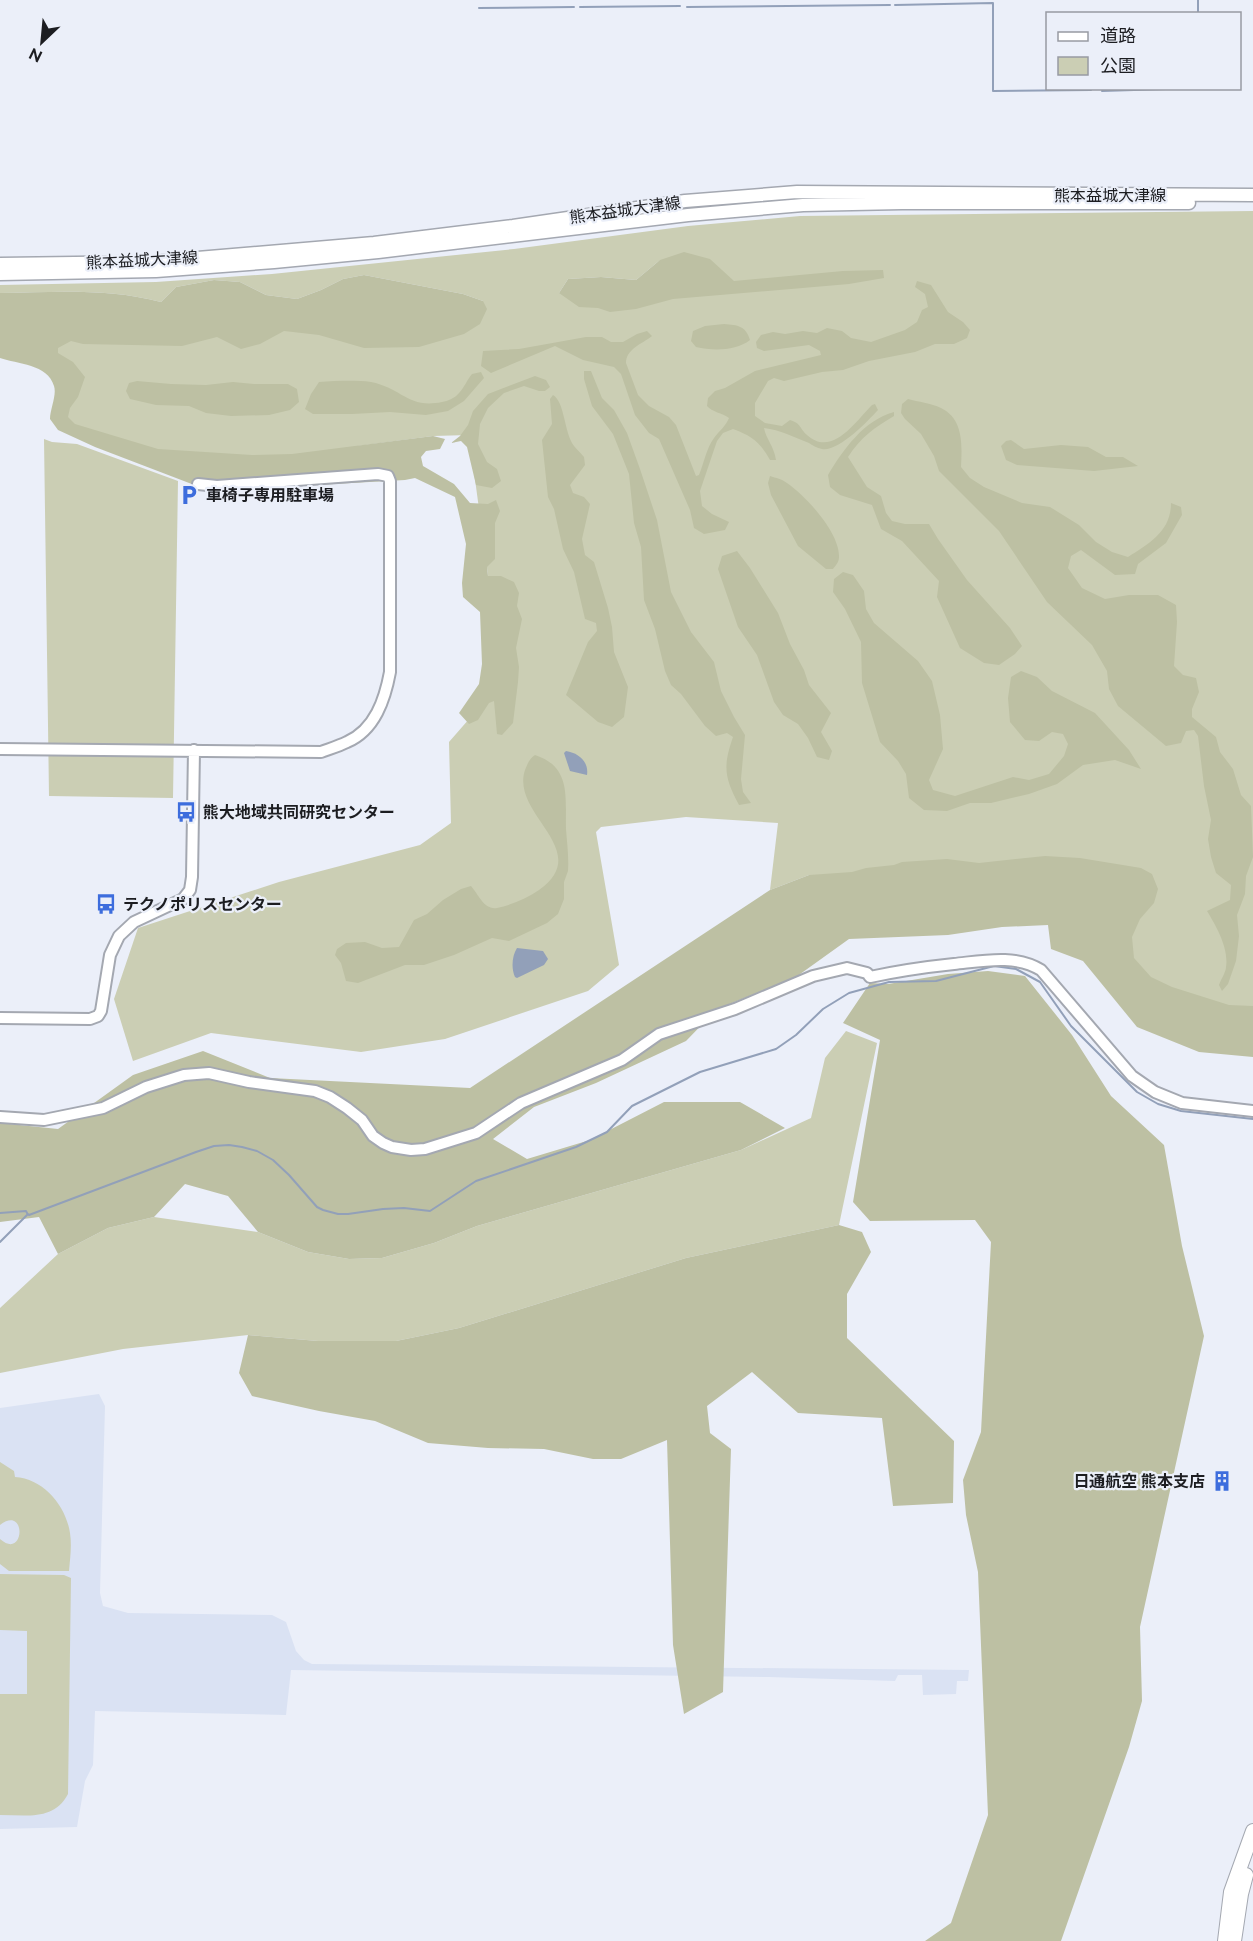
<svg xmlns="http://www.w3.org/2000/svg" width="1253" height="1941" font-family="Raleway,'Noto Sans JP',sans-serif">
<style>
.built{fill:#dae2f3}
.green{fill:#cbceb4;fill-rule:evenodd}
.forest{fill:#bdc0a3}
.water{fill:#92a0b9}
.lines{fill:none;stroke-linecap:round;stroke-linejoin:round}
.stream{stroke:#92a0b9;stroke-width:2}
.secondary-casing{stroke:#a4a8b1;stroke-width:14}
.primary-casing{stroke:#a4a8b1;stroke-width:15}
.highway-casing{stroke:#a4a8b1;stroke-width:16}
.secondary{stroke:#fff;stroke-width:10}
.primary{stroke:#fff;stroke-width:12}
.highway{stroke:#fff;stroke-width:14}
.labels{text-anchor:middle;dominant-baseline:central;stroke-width:4.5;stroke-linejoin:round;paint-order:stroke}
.street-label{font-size:16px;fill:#1c1d21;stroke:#ebeff9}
.poi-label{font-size:16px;font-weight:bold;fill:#1c1d21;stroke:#ebeff9;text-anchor:start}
</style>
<rect width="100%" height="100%" fill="#ebeff9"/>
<path class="built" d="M99,1394l6,12 -5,187 3,13 25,7 144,2 14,7 10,29 8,9 8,4 657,6 -1,11h-11l-1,13 -33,1 -1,-20h-24l-3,6 -126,-4 -478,-7 -5,45 -191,-4 -2,54 -8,16 -8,46 -77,2v-421z"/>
<path class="green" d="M1253,211v810l-137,-43 18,-93 -325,-10 -39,15 8,-67 -92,-6 -85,10 -5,5 23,133 -31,26 -143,48 -84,13 -150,-19 -78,28 -19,-62 24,-71 141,-46 141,-37 31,-22 -2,-81 41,-47 11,-24 -32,-236 -36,1 -75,10 -104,25 -47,-2 -146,-46 3,-21 -23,-54 20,-20 422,-27 -20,-7 -99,-19 -21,4 -22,11 -24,9 -31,-4 -26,-13 -26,-2 -38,7 -15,15c-52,-14 -107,-10 -161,-9v-8l156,-3 116,-8 242,-25 174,-23 112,-10zM660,260l-22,26 -79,7 9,-14 33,-2 35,3z
M44,439l8,3 25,2 101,37 -5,317 -124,-2z
M846,1031l31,12 -38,182 -153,33 -227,70 -63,13h-78l-70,-6 -125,14 -123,24v-65l58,-54 50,-26 46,-11 104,15 50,20 41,7 33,-1 52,-15 43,-17 264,-76 70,-32 14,-60z
M0,1462l14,9 1,6c29,2 51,29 55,56 2,13 0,26 -1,38h-60l-9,-7v-25c25,22 27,-35 0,-14z
M0,1574l64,1 7,3 -3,216c-14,27 -42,21 -68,21v-121h27v-63l-27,-1z"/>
<path class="forest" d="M684,252l26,7 24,22 109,-10 40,-1 1,8 -35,6 -176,15 -37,10 -26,3 -12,-4 -19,-1 -20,-14 9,-14 33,-2 35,3 24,-20z
M364,275l99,19 20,7 4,8 -7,15 -16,10 -45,13 -55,1 -45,-13 -35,-4 -24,13 -19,5 -24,-12 -35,9 -99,-2 -12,-3 -13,7v5l15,9 12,15 -7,20 -8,11 -2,9 7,7 83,25 94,6 40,-1 141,-18 12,3 -5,10 -14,2 -5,6 2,9 31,18 16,19 18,1 8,-4 4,11 -5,12v36l-8,8 1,9h13l13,6 5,11 -2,13 5,13 -6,29 3,19 -1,15 -5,41 -11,12 -5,-1 -3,-33 -5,2 -11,17 -9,4 -10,-11 20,-29 3,-20 -2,-52 -17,-15 -1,-14 4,-39 -11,-47 -40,-19 -10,2 -195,11 -115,-44 -37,-17 -8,-11c0,-10 7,-24 4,-33 -6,-22 -37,-22 -54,-28v-65c54,-1 109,-5 161,9l15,-15 38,-7 26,2 26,13 31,4 24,-9 22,-11z
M917,281l14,4 17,27 15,10 7,8 -3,8 -13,6h-19l-20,8 -46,9 -26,9 -21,2 -38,9 -10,-3 -6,3 -13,22v13l10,7 17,3 8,-6c12,4 9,8 17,15 25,23 49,-14 65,-30l3,-1 3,6c-11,12 -40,42 -56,39 -5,-1 -10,-4 -13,-6 -15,-6 -29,-13 -45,-15 2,11 10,18 12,32h-6c-10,-18 -18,-24 -37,-31l-10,4 -6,8 -17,50 2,15 10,8 17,8 -4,8 -21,4 -10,-6 -4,-18 -31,-71 -10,-6 -14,-18 -14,-41 -7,-7 -31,-7 -28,-14 -64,27 -10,-7 2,-15 36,-2 67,-12h16l9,5h12l14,-8 10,-3 5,5c-10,8 -26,13 -26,27l12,32 11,11 20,11 7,8 20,51 3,-1c5,-12 7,-26 15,-37 5,-7 12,-12 15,-20 -7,-5 -17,-6 -22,-12l1,-8 7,-7 10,-3 30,-17 66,-16 -1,-4 -11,-6 -45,6 -7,-3 -1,-6 5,-7 12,-3 12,2 18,-3 14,2 10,-5 15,3 9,7 20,4 34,-12 12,-8 5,-12 6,-3 -3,-13 -10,-7z
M724,324c14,1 22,2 26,16 -14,11 -37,11 -54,7l-5,-6 2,-10 12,-5z
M584,371h7l11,27 12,12 13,23 13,36 17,51 14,72 20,40 23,30 7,29 13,26 11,18 -4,44 2,13 8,11 -12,2c-15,-28 -16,-39 -6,-68l-6,-4 -11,3 -11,-10 -24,-32 -10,-9 -6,-14 -10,-42 -11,-29 -3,-53 -7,-24 -5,-49 -16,-40 -21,-28 -8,-27z
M481,372l3,6 -20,23 -16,10 -22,4 -36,-3 -38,2h-39l-8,-5 6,-15 8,-12c17,-1 36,-2 52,0 31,6 37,27 71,20 6,-1 13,-4 17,-9 5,-5 8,-13 13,-19z
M535,376l11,4 4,7 -5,4h-6l-15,-5 -20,7 -16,15 -8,16 -2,20 9,18 10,7 4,12 -9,7 -16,-3 -9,-38 -6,-6 -10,2 9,-7 8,-11 5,-14 15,-17z
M137,381l34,3 35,1 27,-3 21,2h34l9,5 2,13 -9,8 -21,5 -38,1 -25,-3 -17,-7 -33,-1 -26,-6 -4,-8 3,-8z
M553,395c12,7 11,38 21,51 3,4 7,7 10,11l1,8 -15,20 3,8 11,4 6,7 -8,35 3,16 9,7 14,46 4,19 2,25 14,35 -4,30 -12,10 -14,-5 -32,-27 22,-53 9,-11 -1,-8 -11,-4 -11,-47 -11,-23 -9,-40 -6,-12 -6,-57 10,-16 -2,-25z
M908,399c10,3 23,4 33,9 23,11 21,38 20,59l9,11 14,9 38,16 28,4 29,18 17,17 16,10 16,5c22,-14 43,-26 43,-54l10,4 1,8 -16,28 -28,21 -3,10 -20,1 -34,-25 -10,6 -3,12 14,20 23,11 24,-4h29l18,10 1,17 -3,44 9,9 13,3 3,14 -7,17v8l24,20 4,15 13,17 8,26 10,11 2,51 -7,19 -1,18 -8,21 2,21 -3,25 -8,23 -6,7 -3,-6c2,-6 7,-13 7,-18 3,-19 -10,-41 -19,-56l23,-11 1,-15 -15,-12 -5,-16 -3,-18 3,-19 -7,-34 -6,-50 -4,-6 -8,1 -5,12 -15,3 -48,-40 -9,-17 -2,-18 -15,-26 -45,-43 -48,-71 -60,-60 -5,-15 -13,-22 -16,-15 -4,-6 1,-9z
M894,412v4c-19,11 -34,22 -46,41l19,30 14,9 5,17 6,8 13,3h24l9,15 29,41 43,48 12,18 -7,8 -16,11 -15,-2 -24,-15 -23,-51 2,-16 -37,-40 -21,-12 -9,-24 -32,-10 -10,-8 -2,-12c15,-25 36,-55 66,-63z
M1011,440l13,9 37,-4 27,2 18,10h17l15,9 -44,5 -77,-6 -11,-5 -5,-14 5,-5z
M770,476c6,2 12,3 17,7 19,13 53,50 52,74 0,5 -3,8 -6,12h-7l-28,-23 -27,-51 -3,-12z
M737,551l13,17 28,45 12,31 14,26 5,15 22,28 -10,19 11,19 -3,9 -12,-3 -9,-19 -10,-14 -15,-9 -9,-13 -17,-47 -19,-28 -20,-58 4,-13z
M843,572l10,3 11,16 2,18 8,14 44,38 14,20 8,34 3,34 -14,31 4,10 22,6 58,-19 16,3 20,-6 15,-18 4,-12 -5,-10 -11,-2 -13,9 -14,-1 -15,-18 -2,-24 3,-21 10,-6 16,6 15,14 43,22 34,37 12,19 -26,-9 -32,5 -26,19 -28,10 -38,9h-21l-23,8 -23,-1 -15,-12 -3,-24 -8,-13 -18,-19 -18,-59 -1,-41 -16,-33 -12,-17 1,-13z
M535,755c37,12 30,43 31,74 1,14 3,28 2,42l-4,11v17l-6,15 -11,9 -38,18 -17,-3 -38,17 -30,10h-19l-47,18 -12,-2 -5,-18 -6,-8 2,-6 9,-6 19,-1 17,6 17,-1 15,-27 13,-6 16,-14 18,-11 10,-3c8,9 13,24 26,22 15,-3 30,-10 42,-18 56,-40 -29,-75 -14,-120 3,-7 4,-11 10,-15z
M1045,856l35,2 61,10 11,6 6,15 -4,14 -14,16 -8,18 2,21 17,19 21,10 57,18 24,1v51l-54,-5 -62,-25 -54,-66 -32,-12 -3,-24 -46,2 -54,8 -99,4 -53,38 -79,32 -31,32 -90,42 -62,24 -41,32 34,20 63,-19 74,-38h76l45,26 -44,22 -264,76 -43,17 -52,15 -33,1 -41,-7 -50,-20 -30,-36 -43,-12 -31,33 -46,11 -50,26 -19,-37 -39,5v-99l58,6 75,-54 70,-24 67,27 200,10 300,-198 39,-15 43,-3 14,-4 28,-3 8,-3 45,-3 32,4z
M988,971l37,5 47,59 39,61 53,49 18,101 22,90 -64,291 2,74 -13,46 -68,194h-136l26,-18 37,-108 -10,-243 -12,-57 -3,-35 18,-48 10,-190 -16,-22 -105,1 -17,-19 27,-162 -37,-17 27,-40 18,1 60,-10z
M839,1225l23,7 9,20 -24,42v44l107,103 -1,62 -60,3 -11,-88 -84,-5 -46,-41 -45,34 3,27 21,16 -8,243 -39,22 -11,-69 -6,-205 -46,19h-28l-49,-10 -56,-1 -60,-5 -53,-22 -56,-10 -67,-15 -13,-23 9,-38 70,6h78l63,-13 227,-70z"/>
<path class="water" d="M566,751c13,2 23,11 21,24l-17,-4 -6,-18z
M517,948l26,3 5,8 -4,6 -27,13 -2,-1c-4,-9 -3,-21 2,-29z"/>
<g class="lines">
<path class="stream" d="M1198,0v14
M895,5l98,-2v88l98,-1
M580,7l100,-1
M687,7l203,-2
M479,8l95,-1
M1102,91l96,-3
M0,1213l26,-2 1,2
M0,1242l28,-28 1,1 167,-63 18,-6 15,-1 13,2 15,4 16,9 16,15 28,32 6,3 15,4h10l35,-5 21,-1 26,3 46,-30 100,-34 31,-15 25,-26 68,-34 76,-23 20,-14 27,-26 26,-16 40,-11 47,-1 58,-15 22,3 24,13 31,44 66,66 21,12 23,7 72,8"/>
<g class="secondary-casing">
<path id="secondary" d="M0,749l321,3c8,-3 18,-6 26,-10 28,-12 38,-43 43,-70v-191l-2,-5 -10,-2 -161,12 -19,-2
M0,1018l90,1 8,-3 3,-5 9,-56 9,-19 15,-14 49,-23 7,-9 2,-13 2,-127
M0,1117l44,3 59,-12 43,-21 38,-12 25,-2 40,9 66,9 15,6 17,11 15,12 11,16 10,7 9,4 19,3 14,-1 51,-16 45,-30 101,-43 37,-26 76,-25 78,-33 34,-8 20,5 3,4c28,-6 55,-10 84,-13 29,-3 61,-10 87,6l91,106 23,16 27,11 71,8"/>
</g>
<g class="primary-casing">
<path id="primary" d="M0,264l150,-2 224,-19 139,-17 172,-25 112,-9 456,3
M0,274l156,-3 118,-9 104,-10 310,-37 115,-10 99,-2h287"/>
</g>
<g class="highway-casing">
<path id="highway" d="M1225,1941l6,-49 22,-61
M1234,1941l7,-47 5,-19"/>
</g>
<use href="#secondary" class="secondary"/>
<use href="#primary" class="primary"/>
<use href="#highway" class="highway"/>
</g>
<defs>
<g id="parking-bare" transform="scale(1.62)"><path d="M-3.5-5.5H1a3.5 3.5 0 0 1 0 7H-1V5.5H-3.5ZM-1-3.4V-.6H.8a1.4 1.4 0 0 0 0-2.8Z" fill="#3d6ddd" stroke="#ebeff9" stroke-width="2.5" paint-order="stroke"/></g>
<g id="bus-bare" transform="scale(1.62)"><path d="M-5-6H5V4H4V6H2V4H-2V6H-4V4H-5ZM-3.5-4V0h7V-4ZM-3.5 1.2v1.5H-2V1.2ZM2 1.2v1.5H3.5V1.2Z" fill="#3d6ddd" stroke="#ebeff9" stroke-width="2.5" paint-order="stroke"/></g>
<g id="building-bare" transform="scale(1.62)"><path d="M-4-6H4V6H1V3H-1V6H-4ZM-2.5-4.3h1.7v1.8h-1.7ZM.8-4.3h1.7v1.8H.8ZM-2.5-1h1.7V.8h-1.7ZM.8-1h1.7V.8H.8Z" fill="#3d6ddd" stroke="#ebeff9" stroke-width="2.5" paint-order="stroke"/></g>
</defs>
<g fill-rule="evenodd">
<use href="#parking-bare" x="189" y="495"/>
<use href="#bus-bare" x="186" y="812"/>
<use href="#bus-bare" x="106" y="904"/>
<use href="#building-bare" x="1222" y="1481"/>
</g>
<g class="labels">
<g class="street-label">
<text x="1110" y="195">熊本益城大津線</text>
<text transform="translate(625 210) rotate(-8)">熊本益城大津線</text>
<text transform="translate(142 260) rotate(-3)">熊本益城大津線</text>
</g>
<g class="poi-label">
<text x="206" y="495">車椅子専用駐車場</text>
<text x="203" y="812">熊大地域共同研究センター</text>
<text x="123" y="904">テクノポリスセンター</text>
<text x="1205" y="1481" text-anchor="end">日通航空 熊本支店</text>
</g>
</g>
<rect x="1046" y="12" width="195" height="78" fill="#ebeff9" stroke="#989ba3" stroke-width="1.5"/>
<rect x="1058" y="32" width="30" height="9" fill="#ffffff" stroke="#989ba3" stroke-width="1.5"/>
<text x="1100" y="42" font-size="18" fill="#1c1d21">道路</text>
<rect x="1058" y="57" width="30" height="18" fill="#cbceb4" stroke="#989ba3" stroke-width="1.5"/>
<text x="1100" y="72" font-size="18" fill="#1c1d21">公園</text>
<g transform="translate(42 42) rotate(206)" stroke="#ebeff9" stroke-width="4.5" paint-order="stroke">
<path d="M0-4.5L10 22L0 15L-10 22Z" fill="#1c1d21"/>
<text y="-9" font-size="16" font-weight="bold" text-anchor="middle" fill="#1c1d21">N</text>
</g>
</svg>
